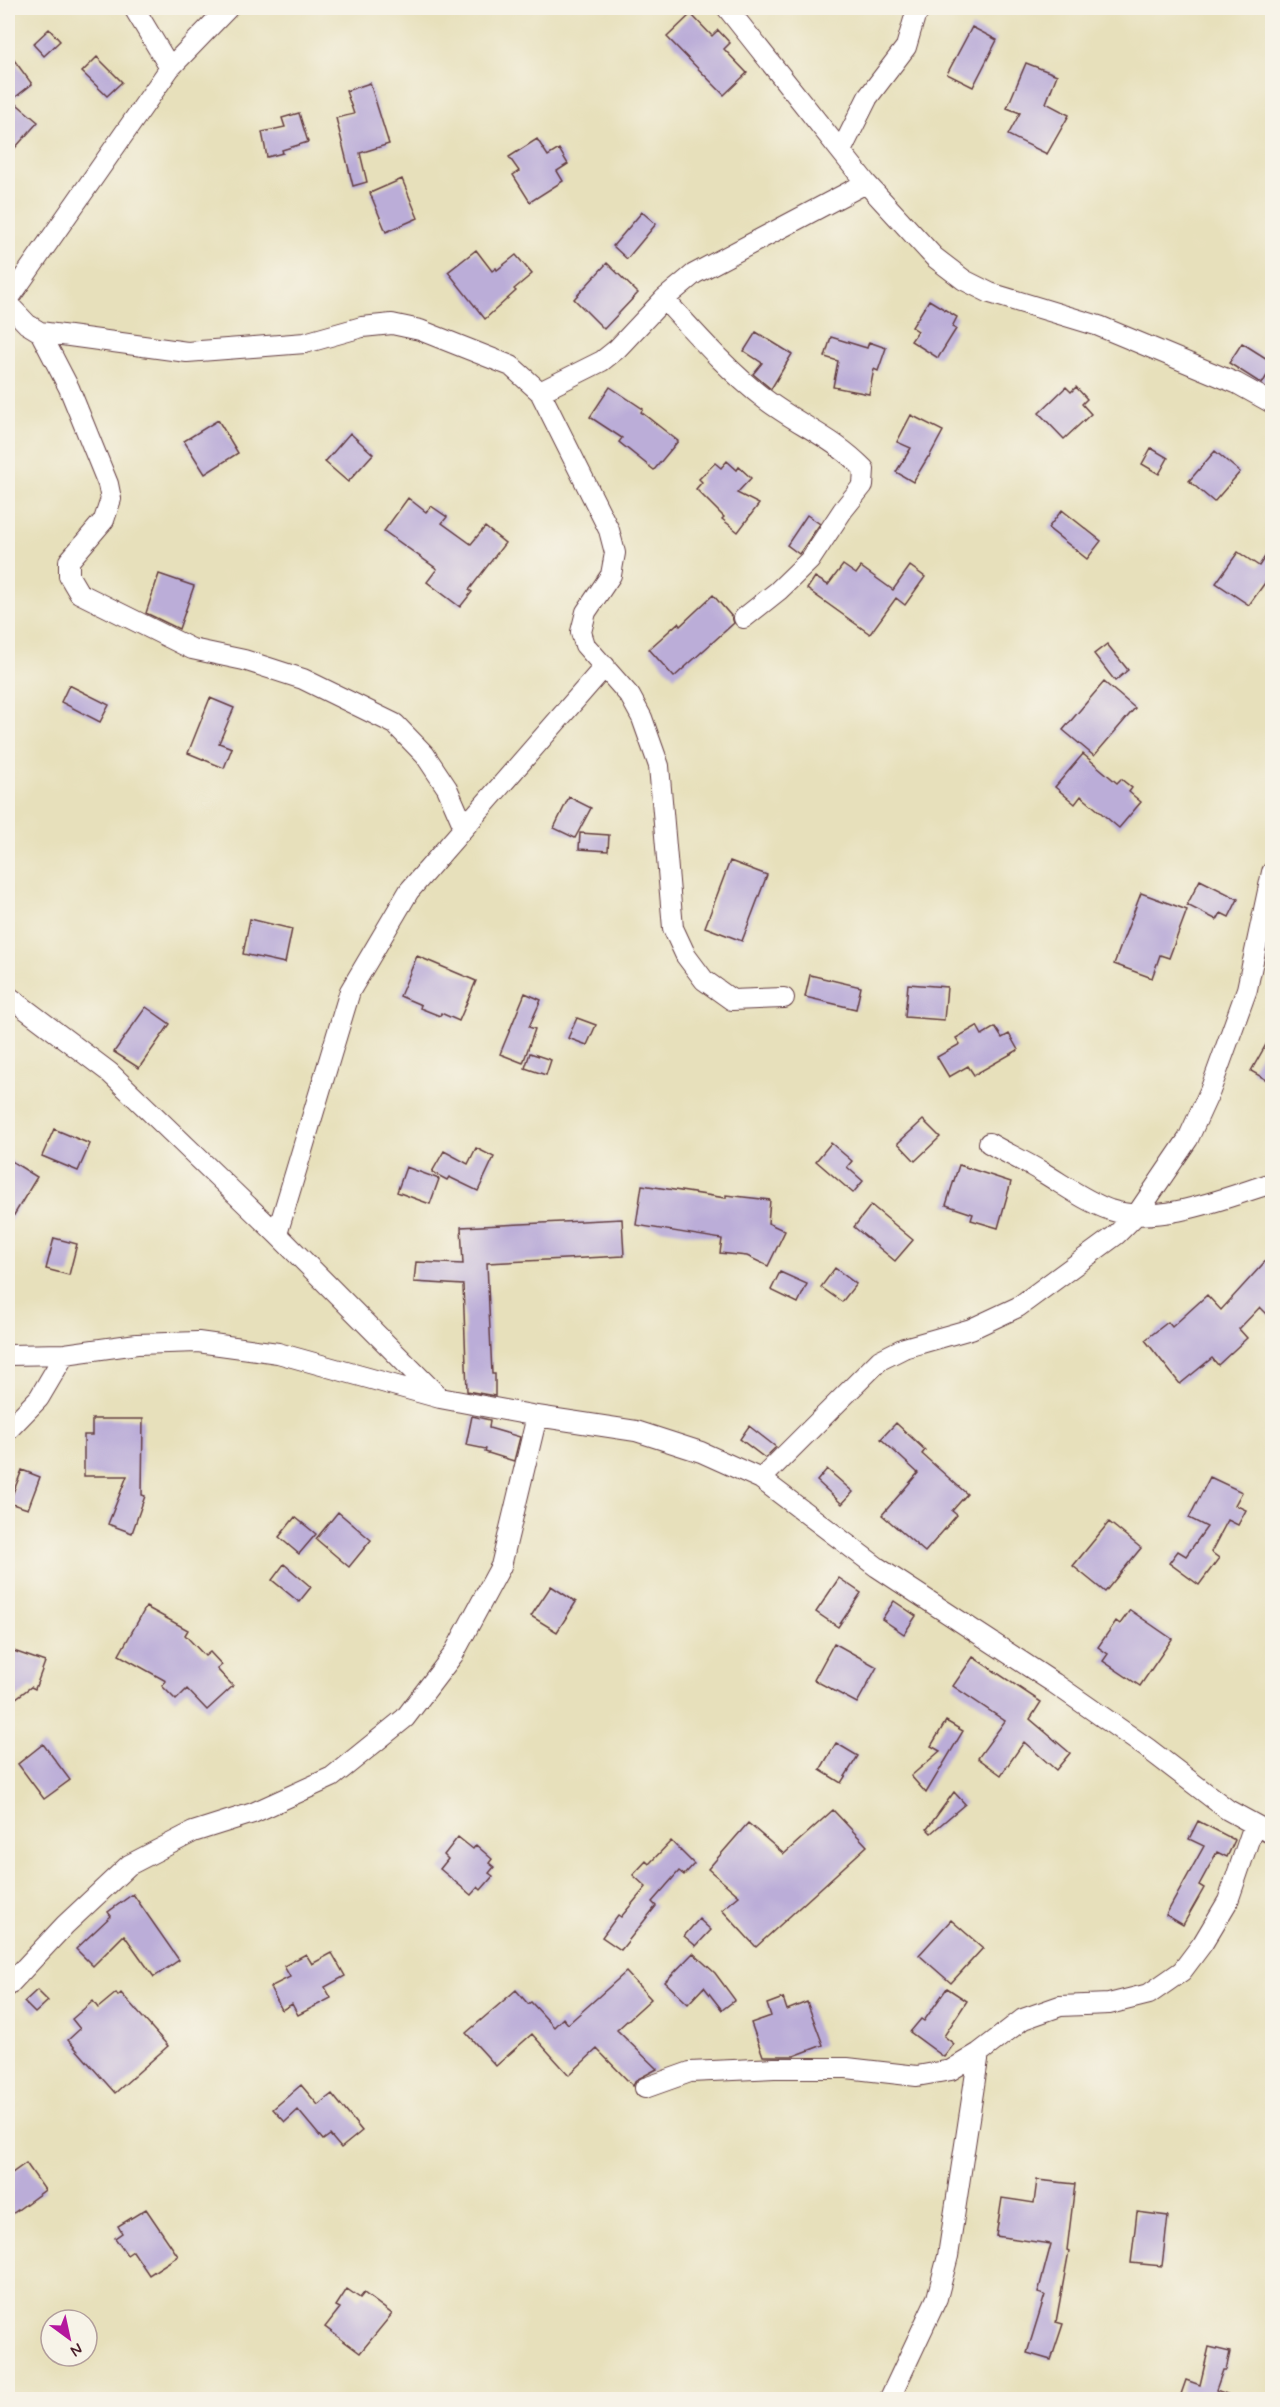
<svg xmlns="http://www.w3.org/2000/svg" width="1280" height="2407" font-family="Mynerve,sans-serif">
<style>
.building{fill:#bbadd8}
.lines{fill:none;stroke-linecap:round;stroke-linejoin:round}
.minor-casing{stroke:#623c41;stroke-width:22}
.minor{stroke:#fff;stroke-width:20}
</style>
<rect width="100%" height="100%" fill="#f7f3e8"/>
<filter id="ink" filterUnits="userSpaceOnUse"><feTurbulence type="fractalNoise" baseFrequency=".0167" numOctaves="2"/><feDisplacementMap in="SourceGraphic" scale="12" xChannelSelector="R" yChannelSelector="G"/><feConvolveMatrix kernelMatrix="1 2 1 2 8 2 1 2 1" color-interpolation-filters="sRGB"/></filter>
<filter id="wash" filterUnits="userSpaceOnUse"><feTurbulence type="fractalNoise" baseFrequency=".008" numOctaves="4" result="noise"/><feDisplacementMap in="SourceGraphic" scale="24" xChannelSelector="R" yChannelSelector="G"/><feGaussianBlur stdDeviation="1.35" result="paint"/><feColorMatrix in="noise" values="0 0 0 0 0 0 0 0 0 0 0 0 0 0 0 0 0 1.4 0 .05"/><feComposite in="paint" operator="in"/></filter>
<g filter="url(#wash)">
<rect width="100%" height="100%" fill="#e7e0bb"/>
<g id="blocks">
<path class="building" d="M691,14l21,22 6,-6 12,13 -6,6 23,24 -23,22 -57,-58z
M972,27l25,13 -24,47 -26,-13z
M49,29l11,12 -16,15 -11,-12z
M8,52l24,32 -20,16 26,22 -23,26 -7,-7z
M97,57l25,25 -15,14 -25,-24z
M1026,63l31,12 -11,28 23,12 -22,39 -39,-19 12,-22 -13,-5z
M370,83l19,61 -29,9 7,29 -14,4 -17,-68 18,-4 -8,-23z
M299,113l9,29 -26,8 1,3 -16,4 -5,-25 23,-5 -3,-9z
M537,139l11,17 11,-7 9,15 -11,7 6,10 -33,21 -17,-27 6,-4 -10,-14z
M402,179l16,39 -32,14 -16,-39z
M642,212l14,12 -29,35 -14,-13z
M476,250l16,21 4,-3 1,2 19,-15 16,19 -18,15 2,2 -31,28 -37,-47z
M607,263l31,30 -34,36 -30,-30z
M929,300l28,17 -5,10 4,2 -18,29 -27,-17 7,-10 -6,-4z
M756,332l36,22 -21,35 -18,-15 9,-11 -18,-12z
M831,337l36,11 2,-6 17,6 -8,23 -4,-2 -5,25 -36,-7 5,-26 -13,-4z
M1242,343l30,19v5l-10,17 -33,-21z
M610,387l33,22 -2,3 37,29 -24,29 -35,-28 3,-4 -32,-21z
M1066,387l5,5 5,-5 11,12 -5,5 9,10 -27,25 -25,-26z
M911,415l32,16 -14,26h-1l-15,25 -17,-10 15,-24 -14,-6z
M218,420l20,33 -33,21 -21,-33z
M350,433l23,21 -25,28 -23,-20z
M1151,448l17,10 -9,16 -17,-10z
M1215,451l25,21 -26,30 -25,-21z
M727,461l10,9 2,-3 12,11 -14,15 22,11 -21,28 -16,-13 2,-2 -28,-28 6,-7 -3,-3 16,-16 6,5z
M408,498l18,14 5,-6 16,11 -5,6 29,21 14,-17 20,16 -36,47 3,2 -12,15 -33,-25 10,-13 -53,-38z
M1062,510l39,31 -14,18 -39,-31z
M807,515l13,9 -21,30 -12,-9z
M1272,546v37l-5,-3 -18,25 -33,-22 22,-31 21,14z
M843,565l13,9 5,-7 32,23 17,-24 15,11 -20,28 -9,-7 -26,36 -63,-45 8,-12 13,8z
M159,574l35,12 -15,43 -33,-16z
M713,595l19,22 2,6 -60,54 -25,-28 29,-26 2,3z
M1107,644l21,26 -13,11 -21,-27z
M1104,682l31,26 -41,48 -31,-26z
M69,685l40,20 -9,17 -39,-20z
M210,698l24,10 -15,35 13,5 -8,20 -36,-15z
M1083,754l34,29 4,-4 11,9 -3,4 12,10 -22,26 -38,-32 -6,8 -20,-17z
M569,797l22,11 -16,30 -21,-10z
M580,833l29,2 -1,16 -29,-2z
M730,861l37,14 -25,66 -37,-14z
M1200,880l38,19 -9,18 -8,-4 -4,7 -30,-15z
M1141,893l46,17 -18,48 -9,-3 -8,23 -38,-14z
M250,919l42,10 -7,34 -42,-9z
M417,956l59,25 -17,40 -18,-8 -1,3 -20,-8 1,-3 -21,-9z
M810,975l51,12 -5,22 -51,-12z
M908,984l39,3 -3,33 -39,-3z
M525,993l16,7 -12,27 6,2 -12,34 -23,-9z
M146,1007l24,17 -31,44 -25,-16z
M577,1018l19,7 -9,20 -19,-7z
M977,1026l5,9 13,-8 7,11 7,-4 9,16 -44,25 -6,-9 -19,11 -12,-20 23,-13 -4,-6z
M1272,1034v49l-21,-12z
M530,1053l21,7 -5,15 -21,-7z
M923,1120l17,17 -25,24 -17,-18z
M54,1129l36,15 -12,27 -36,-15z
M831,1143l21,18 -5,6 16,14 -10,12 -37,-32z
M476,1148l18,9 -16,34 -29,-14 -2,3 -15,-8 12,-21 24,13z
M8,1159l29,18 -29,48z
M959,1165l52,17 -13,46 -27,-8 2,-6 -27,-9z
M406,1167l33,12 -9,25 -33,-12z
M642,1185l84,13v-3l44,5 -2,23 17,8 -17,35 -21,-10 -27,-3 2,-14 -86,-14z
M871,1205l42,35 -18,21 -41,-34z
M622,1219l2,37 -137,7 5,111h3v22l-28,-5 -4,-106 -49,-3 2,-20 47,2 -2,-37z
M54,1238l23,6 -8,31 -23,-6z
M1272,1254v65l-12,-12 -21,22 8,9 -29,27 -6,-7 -32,26 -35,-44 23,-18 4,5 35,-32 14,15z
M835,1268l21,16 -14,18 -21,-15z
M780,1272l27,12 -9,19 -27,-13z
M472,1416l18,4 -1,8 31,9 -6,24 -29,-9 1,-3 -20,-4z
M92,1419h51l-1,76 3,1 -13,37 -24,-9 19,-48h-43v-41h8z
M896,1423l29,27 -3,4 45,40 -15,17 5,4 -32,37 -43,-37 36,-42 -37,-34z
M749,1426l27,21 -11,11 -25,-19z
M827,1469l26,23 -11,12 -25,-23z
M22,1470l18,7 -12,32 -19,-6z
M1210,1477l32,15 -7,13 11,5 -8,15 -10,-5 -17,32 8,6 -20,27 -30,-22 9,-12 8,5 21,-29 -18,-9z
M338,1512l33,28 -22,27 -33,-28z
M295,1517l21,17 -17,20 -20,-17z
M1109,1522l32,26 -36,44 -32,-26z
M284,1564l27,23 -12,15 -27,-22z
M839,1578l22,15 -23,34 -22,-15z
M551,1586l25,16 -19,30 -26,-16z
M894,1601l22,15 -12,18 -22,-15z
M146,1607l42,23 -3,5 20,21 5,-4 12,13 -5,4 16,17 -26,24 -20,-21 -11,11 -14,-14 4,-5 -47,-26z
M1130,1610l42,29 -32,47 -37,-25 5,-7 -10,-7 18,-26 4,3z
M834,1643l43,24 -20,36 -43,-23z
M8,1649l37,13 -10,27 -4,-2 -23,17z
M973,1657l68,45 -11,17 40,34 -14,17 -32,-28 -23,33 -23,-17 27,-37 -52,-35z
M946,1721l17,10 -37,62 -15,-17 29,-25 -9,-5z
M836,1743l22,13 -17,27 -21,-13z
M43,1744l27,36 -26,19 -26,-35z
M954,1792l11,12 -34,29 -4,-4z
M833,1810l34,36 -111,101 -34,-37 17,-14 -31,-27 40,-46 36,31z
M1198,1821l37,19 -8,17 -10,-5 -18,33 5,3 -21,37 -17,-10 38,-69 -15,-7z
M458,1837l15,12 3,-4 16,14 -3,4 5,4 -5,6 4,3 -12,14 -3,-3 -7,8 -31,-26 8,-10 -4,-4z
M671,1841l23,23 -10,11 -5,-4 -27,31 4,4 -35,44 -19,-13 16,-22 3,2 25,-30 -13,-12 13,-14 3,3z
M133,1894l46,66 -25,17 -30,-42 -31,31 -17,-17 35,-33 -3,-4z
M699,1919l12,11 -15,16 -12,-10z
M951,1920l32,28 -32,35 -32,-28z
M332,1953l13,23 -20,11 6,11 -33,17 -6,-11 -10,6 -12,-23 20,-10 -6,-11 22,-12 6,10z
M693,1953l22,20 20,27 -13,10 -18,-23 -16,17 -23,-22z
M626,1972l25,27 -34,31 40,39 -21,11 -3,6 -36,-37 -28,26 -37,-41 -36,32 -30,-33 50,-43 12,14 3,-2 23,25 9,-9 5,6z
M947,1988l20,13 -23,35 10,8 -10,13 -34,-25 11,-13 3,2z
M37,1990l11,11 -13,12 -11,-11z
M116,1993l2,3 3,-3 47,53 -53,47 -47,-53 12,-11 -8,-10 21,-18 5,7z
M783,1998l4,12 20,-8 16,43 -29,11h-31l-12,-33 20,-7 -4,-12z
M301,2085l17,20 14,-11 30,37 -21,17 -11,-13 -7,5 -25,-30 -13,12 -12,-13z
M26,2163l19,27 -37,27v-41z
M1037,2180l38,4 -8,66 2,1 -13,71 7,2 -12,36 -24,-7 18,-58 -7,-2 13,-49 -55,-8 6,-38 32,5z
M146,2209l32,47 -29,19 -16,-24 -6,4 -12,-17 7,-5 -4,-7z
M1137,2212l31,4 -6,50 -31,-3z
M347,2289l13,9 4,-5 28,21 -32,39 -35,-26 15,-19 -4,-2z
M1209,2347l21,5 -4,18h-3l-7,20 19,7v3h-56l7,-20 14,5z"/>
</g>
</g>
<g filter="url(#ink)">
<use href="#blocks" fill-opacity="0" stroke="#623c41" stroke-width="1.5"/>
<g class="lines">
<g class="minor-casing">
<path id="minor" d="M134,8l36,60
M727,8l139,175 68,74 30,23 26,13 109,33 137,57 36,20
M841,151l27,-54 38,-50 9,-31 7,-8
M664,299c32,35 64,72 102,101 33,25 68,38 98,69l-1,16 -20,25 -33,50 -32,31 -34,27
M8,300l162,-232 58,-60
M8,304l19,20 13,8 147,20 118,-9 57,-16 30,-3 28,6 91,36 29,26 69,138 6,23 -4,22 -25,37 -5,20 4,13 45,51 12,22 17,48 14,162 13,28 18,24 28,20 52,-2
M40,332l29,56 39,96 3,15 -7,21 -35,41v15l10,17 113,56 52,11 59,19 92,45 30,31 22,33 17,39
M540,392l62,-31 15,-12 47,-50 30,-25 172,-91
M8,996l101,76 168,162 161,162
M989,1143c17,10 35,18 53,29 22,13 43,29 68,38 48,16 117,-13 162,-27
M277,1234l73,-243 59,-100 196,-225
M8,1355l57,-1 72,-10 61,-2 80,11 162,45 97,18 99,15 65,21 60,27 116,88 177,116 93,65 81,62 44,24
M8,1430l31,-32 26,-44
M761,1479l119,-119 24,-12 67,-19 47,-22 98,-72 21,-21 51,-75 22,-48 37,-102 25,-117
M8,1986l57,-61 64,-60 64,-33 60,-19 79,-36 73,-59 48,-63 48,-89 36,-150
M645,2088l45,-16 84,-4h73l70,8 34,-6 28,-17 44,-34 37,-13 49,-2 40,-10 33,-23 21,-28 25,-42 26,-76
M889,2400l48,-102 11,-42 31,-203"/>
</g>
<use href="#minor" class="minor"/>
</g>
</g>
<rect width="1280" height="2407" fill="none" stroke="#f7f3e8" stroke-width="30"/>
<g transform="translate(69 2338) rotate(147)"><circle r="28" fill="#f7f3e8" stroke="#b29e9c" stroke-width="1.5"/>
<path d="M0-4.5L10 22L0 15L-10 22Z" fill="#b5179e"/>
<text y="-9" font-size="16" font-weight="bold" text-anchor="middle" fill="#4a1f2b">N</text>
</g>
</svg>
